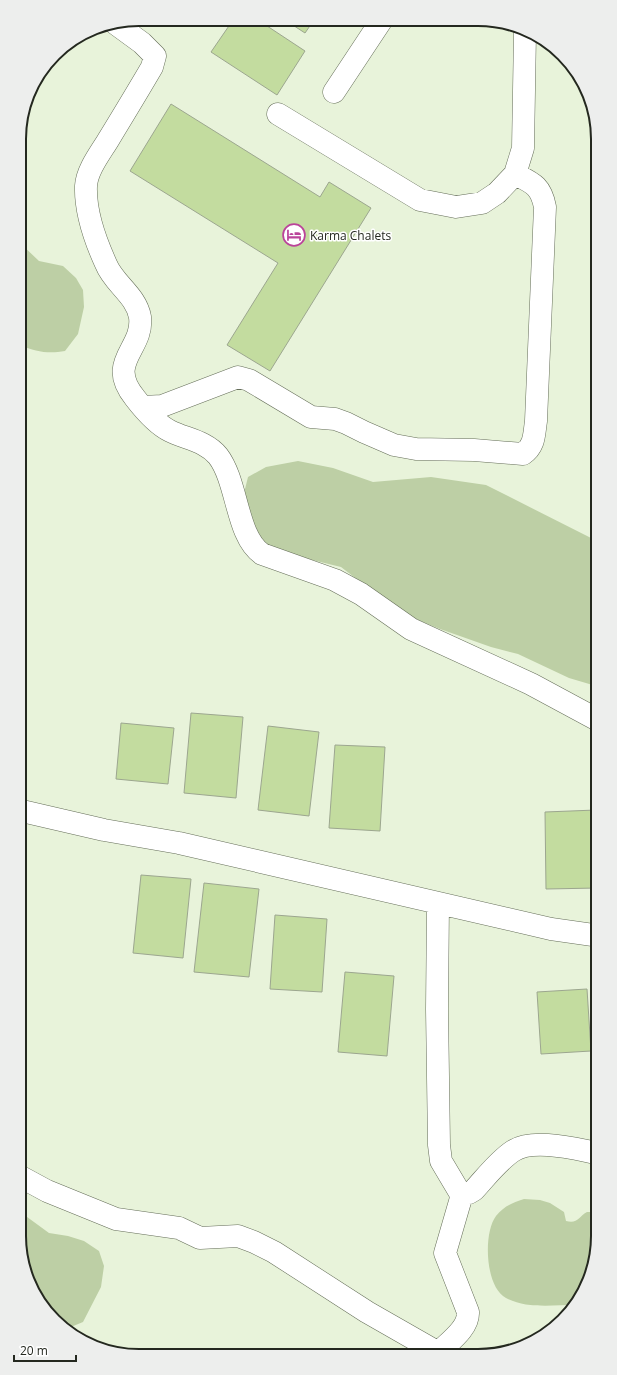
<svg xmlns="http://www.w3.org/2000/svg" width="617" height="1375" font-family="'Open Sans',sans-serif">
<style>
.green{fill:#bdcfa5}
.building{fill:#c3dc9f;stroke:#9ca68f}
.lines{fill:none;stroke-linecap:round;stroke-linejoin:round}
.minor-casing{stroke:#656e59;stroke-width:23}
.minor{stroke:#fff;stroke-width:22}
.labels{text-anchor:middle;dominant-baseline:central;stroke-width:3;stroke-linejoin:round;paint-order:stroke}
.poi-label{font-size:12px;fill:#24281f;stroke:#fff;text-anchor:start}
.rim{fill:none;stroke:#24281f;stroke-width:2}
</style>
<rect width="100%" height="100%" fill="#e8f3da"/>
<path class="green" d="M20,243l19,18 24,5 13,12 7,12 1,17 -6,27 -13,17c-16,3 -29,1 -45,-6z
M298,461l35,7 40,14 58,-5 55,8 109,55 1,146 -27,-8 -51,-24 -27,-7 -51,-18 -39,-16 -60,-46 -37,-9 -52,-18 -10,-39 6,-24 18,-10z
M524,1199l16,1 10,3 14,9 2,9c12,3 12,-4 21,-9h8l3,2 -3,14 3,7v9l-9,38 -14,23c-23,0 -49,4 -69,-7 -21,-11 -23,-65 -10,-82 8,-10 16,-13 28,-17z
M23,1214l26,19 19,3 16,5 15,10 5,15 -3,21 -18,35 -17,7c-17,-8 -40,-44 -43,-62 -3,-17 0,-36 0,-53z"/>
<path class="building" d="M233,20h25l47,31 -28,44 -66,-43z
M285,20h29l-9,13z
M171,104l149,93 9,-15 42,26 -101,163 -43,-26 51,-82 -148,-92z
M191,713l52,4 -7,81 -52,-5z
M121,723l53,5 -6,56 -52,-5z
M268,726l51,6 -10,84 -51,-6z
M335,745l50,2 -5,84 -51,-3z
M596,810l1,78 -51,1 -1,-77z
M141,875l50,4 -8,79 -50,-5z
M204,883l55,6 -10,88 -55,-5z
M275,915l52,4 -5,73 -52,-3z
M345,972l49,4 -7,80 -49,-4z
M587,989l4,62 -50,3 -4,-62z"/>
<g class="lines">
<g class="minor-casing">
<path id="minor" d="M116,24l26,19 13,13 -3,11c-14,24 -28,47 -42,70 -8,14 -23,32 -24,49 -1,27 9,54 20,78 8,20 30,31 34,53 4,33 -35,44 -5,81 10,13 21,26 35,33 16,8 36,10 48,25 20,26 18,80 44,98l73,26 26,14 50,35 120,55 65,35
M334,92l47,-71
M278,114l142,86 36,7 26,-4 15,-10 18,-19 8,-26 2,-115
M143,407l19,-1 76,-29 11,3 62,37 24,2 11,4 18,9 30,13 22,4 58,1 49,4c12,-8 11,-20 13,-33l9,-214c-4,-21 -12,-24 -30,-33
M22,811l82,19 75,13 372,86 42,6 4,-1
M438,903l-1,106 2,136 2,16 19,32 1,5 -16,55 23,59c1,16 -19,30 -29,40
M23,1178l24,13 69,28 63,9 21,10 38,-2 16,6 20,10 93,60 70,40
M460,1193h9l5,-3c12,-13 24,-29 39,-39 20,-13 62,-2 84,2"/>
</g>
<use href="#minor" class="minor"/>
</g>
<defs>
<g id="hotel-ring" transform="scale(1.15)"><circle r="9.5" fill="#fff" stroke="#bb449a" stroke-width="1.5"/><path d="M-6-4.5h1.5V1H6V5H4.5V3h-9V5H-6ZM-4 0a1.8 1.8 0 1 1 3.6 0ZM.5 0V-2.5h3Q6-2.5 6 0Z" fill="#bb449a"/></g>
</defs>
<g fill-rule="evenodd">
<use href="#hotel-ring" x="294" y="235"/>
</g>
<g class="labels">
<g class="poi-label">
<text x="310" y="235">Karma Chalets</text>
</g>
</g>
<path d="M0 0H617V1375H0ZM139 26H478A113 113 0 0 1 591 139V1236A113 113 0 0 1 478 1349H139A113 113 0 0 1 26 1236V139A113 113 0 0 1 139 26Z" fill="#edeeed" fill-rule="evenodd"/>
<path class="rim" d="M139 26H478A113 113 0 0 1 591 139V1236A113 113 0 0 1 478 1349H139A113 113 0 0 1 26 1236V139A113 113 0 0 1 139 26Z"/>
<path d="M14 1355v6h62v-6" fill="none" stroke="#24281f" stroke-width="2"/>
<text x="20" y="1355" font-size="12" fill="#24281f" stroke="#ffffff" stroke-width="3" paint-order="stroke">20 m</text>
</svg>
